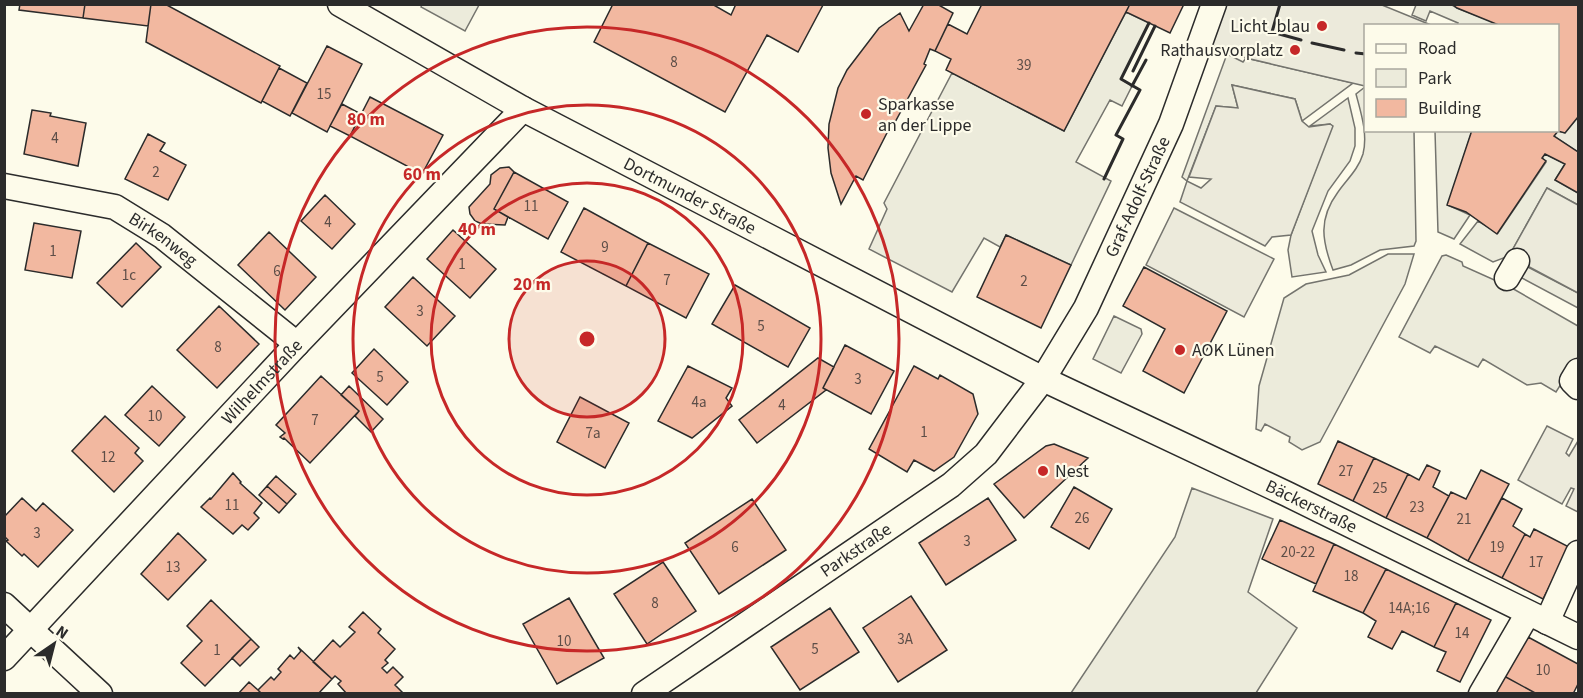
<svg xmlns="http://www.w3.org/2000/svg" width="1583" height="698" font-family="'Source Sans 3',sans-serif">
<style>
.green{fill:#ecebdb;stroke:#74746e;stroke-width:1.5}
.parking{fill:#eceadb;stroke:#74746e;stroke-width:1.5}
.building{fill:#f2b8a0;stroke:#2b2b2b;stroke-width:1.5}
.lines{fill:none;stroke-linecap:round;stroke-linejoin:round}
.street-casing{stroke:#2b2b2b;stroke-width:27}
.street{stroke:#fdfbea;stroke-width:24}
.wall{stroke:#2b2b2b;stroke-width:3}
.ring{fill:none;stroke:#c62828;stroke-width:3}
.poi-dot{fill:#c62828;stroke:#fdfbea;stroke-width:2}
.labels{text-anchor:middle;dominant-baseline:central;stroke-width:4.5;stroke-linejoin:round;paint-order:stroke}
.number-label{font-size:15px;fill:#5d4e48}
.poi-label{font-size:18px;fill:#2b2b2b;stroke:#fdfbea;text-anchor:start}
.street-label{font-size:18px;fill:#2b2b2b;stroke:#fdfbea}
.centre{fill:#c62828;stroke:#fdfbea;stroke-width:3}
.ring-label{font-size:18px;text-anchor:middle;font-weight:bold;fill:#c62828;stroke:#fdfbea;stroke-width:4.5;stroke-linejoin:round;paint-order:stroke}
</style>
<rect width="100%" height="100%" fill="#fdfbea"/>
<path class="green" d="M422,5v-1l57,1 -14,26 -44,-24z
M1416,5h36l5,3 44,17h-44l1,-2 -28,-12 -4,10 -14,-6z
M1126,12l23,11 -28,56 11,7 -10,20 -12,-6 -34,62 35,19 -40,84 -65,-30 -6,12 -16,-9 -32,54 -83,-43 18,-40 -3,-6 68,-130 112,58z
M1227,54l16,8 3,-4 107,25 -51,38 -7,-22 -63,-14 6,23 -22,-2 -29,75 -5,-4z
M1365,87l1,43 48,1 2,110 -2,5 -34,4 -29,15 -18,5c-11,-29 -15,-51 5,-78 9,-13 20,-22 25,-38 5,-20 -2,-41 -7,-60z
M1348,98l7,30v18l-5,15 -22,30 -16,40 6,24 8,17 -34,5 -4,-27 3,-15 41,-109 -2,-2 -20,2z
M1435,131h37l-24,74 22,10 -16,24 -16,-7z
M1545,154l20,10 -10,16 23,13v12l-31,-17 -38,68 -16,6 -33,-18 18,-23 20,12 48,-71 -4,-4z
M1388,254h26l-9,30 -85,158 -18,8 -13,-8 1,-5 -25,-13 -4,7 -5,-2 3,-43 25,-88 22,-14 43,-9z
M1446,255l16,7 1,4 47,21 68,39v31l-22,35 -15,-9 -14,2 -44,-26 -5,8 -43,-21 -5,7 -31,-16 43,-81z
M1526,266l52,27v15l-58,-31z
M1114,316l27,13 1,5 -21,39 -28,-14z
M1192,488l81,31 -25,73 49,36 -41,65h-185l104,-156z"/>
<path class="parking" d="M1214,5h168l49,20 -65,1 -1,60 -119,-28 -44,-16z
M1232,85l63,14 7,22 7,6 21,-3 3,2 -42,109 -19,2 -7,9 -85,-44 7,-21 14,7 10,-9 -22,-2 27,-71 22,2z
M1578,117v35l-24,-16 4,-5 7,2z
M1547,188l31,17v88l-69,-37z
M1174,208l100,51 -30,58 -98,-52z
M1547,426l26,13 -7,14 3,3 9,-15v71l-12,-6 8,-17 -3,-1 -9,16 -44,-24z"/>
<path class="building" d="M20,4h65l-2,14 -64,-8z
M85,4h66l-3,22 -65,-8z
M151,4h14l115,62 -19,37 -115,-61z
M613,4h99l19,11 5,-11 87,1 -25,47 -31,-17 -42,77 -131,-70z
M924,4h13l16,9 -18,38 -5,-2 -6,15 2,1 -32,59 -2,-1 -29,57 -7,-4 -15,28 -10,-31 -3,-25 1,-24 9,-36 9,-18 32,-42 21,-15 9,18z
M982,4h148l-66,127 -118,-61 5,-11 -16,-8 13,-27 19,10z
M1130,4h54l-14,29 -44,-21z
M1452,4h126v113l-13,16 -7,-2 -4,5 24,16v41l-23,-13 10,-16 -20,-10 -3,4 4,3 -49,73 -31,-22 -19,-7 25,-75h86v-104h-57l-44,-18z
M327,46l35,18 -35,68 -35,-19z
M279,68l28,15 -17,33 -28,-15z
M370,97l73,38 -21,39 -72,-38z
M342,104l19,10 -11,22 -20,-10z
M32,110l19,3 -1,3 36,7 -8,43 -54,-12z
M148,134l17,9 -5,8 26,14 -18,35 -43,-21z
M509,167l5,5 -20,37 14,8 -3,8 -23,-1 -7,-3 -5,-7 -1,-7 21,-23 1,-9 9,-7z
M514,172l54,30 -20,37 -54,-30z
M325,195l30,29 -23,25 -31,-28z
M584,208l64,35 -22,43 -65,-34z
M34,223l47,8 -9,47 -47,-8z
M453,230l43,39 -26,29 -43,-39z
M269,232l47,45 -31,33 -47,-45z
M1006,235l65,30 -30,63 -64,-31z
M136,243l25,24 -39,40 -25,-24z
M648,243l61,31 -23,44 -60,-32z
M1144,267l83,44 -43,82 -41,-22 22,-42 -42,-23z
M413,277l42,39 -28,30 -42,-39z
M735,285l75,43 -22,39 -76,-43z
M219,306l40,38 -42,44 -40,-38z
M845,345l49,26 -23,43 -48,-26z
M374,349l34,33 -21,23 -35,-32z
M818,358l16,9 -11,21 3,2 -69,53 -18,-23z
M688,366l44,22 -6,10 6,8 -40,32 -34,-17z
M914,366l24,13 2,-4 33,19 5,20 -24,43 -20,14 -20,-11 -7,12 -38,-23z
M321,376l38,35 -49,52 -26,-25 -1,1 -3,-2 5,-4 -9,-8z
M152,386l33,31 -26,29 -34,-31z
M349,386l34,33 -12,13 -16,-16 4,-5 -18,-16z
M580,397l49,26 -24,45 -48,-26z
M105,416l34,32 -4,5 8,8 -29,31 -42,-41z
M1338,441l36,17 -21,43 -35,-17z
M1054,444l34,14 -64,60 -30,-34 52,-38z
M1374,458l34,16 -22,44 -33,-17z
M1427,465l13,6 -7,16 16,9 -22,42 -41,-20 22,-44 11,6z
M1481,470l28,14 -41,77 -41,-23 24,-46 15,7z
M233,473l8,9 -1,1 22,20 -8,10 5,5 -11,12 -6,-5 -9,9 -32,-27 9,-9 1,1z
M276,476l20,18 -9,10 -20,-18z
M267,486l20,18 -8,9 -20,-18z
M1074,487l38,22 -23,40 -38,-22z
M22,498l14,13 7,-8 30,27 -35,37 -14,-13 -2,2 -16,-15 2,-1 -4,-4v-19z
M988,498l28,42 -70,45 -27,-42z
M1502,498l20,11 -9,17 12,8 -23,44 -34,-17z
M752,499l34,51 -67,44 -34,-51z
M1280,520l54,24 -18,40 -54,-25z
M1534,529l35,18 -26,52 -41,-21 23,-44 5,3z
M178,533l28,27 -38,40 -27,-26z
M1334,544l52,25 -23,44 -50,-22z
M663,562l33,49 -49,33 -33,-50z
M1386,569l70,34 -22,44 -32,-16 -10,18 -24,-12 8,-16 -13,-8z
M911,596l36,54 -49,32 -35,-54z
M569,598l35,60 -47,26 -34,-60z
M211,600l40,39 -46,47 -24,-23 21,-22 -15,-15z
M1456,603l35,17 -31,62 -23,-11 9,-19 -12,-5z
M830,608l29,44 -59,38 -29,-43z
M363,612l18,17 -3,4 17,16 -10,11 3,3 -6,5 5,5 6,-6 10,10 -8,8 9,9h-57l-9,-10 3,-3 -6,-5 -3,3 -19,-17 20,-22 7,7 15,-15 -6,-5z
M1528,637l50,27v20l-5,10h-36l-33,-18z
M251,639l8,8 -19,19 -8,-8z
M298,647l34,32 -14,15h-56l-4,-4 13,-13 3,3 7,-8 -3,-3 12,-14 4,4 7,-8z
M1504,676l33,18h-44z
M249,682l9,8 4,4h-24z"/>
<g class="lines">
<g class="street-casing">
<g id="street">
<path id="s1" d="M340,4l183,105 520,270 244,115 291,143"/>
<path id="s2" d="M4,186l111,21 47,29 135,108"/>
<path d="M1507,278l10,-17"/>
<path d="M1578,371l-6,10 6,6"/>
<path d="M4,605l96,89"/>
<path d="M1547,622l31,-69"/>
<path id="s3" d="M4,658l293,-314 226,-235"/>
<path id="s4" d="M644,694l307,-209 35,-31 57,-75 43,-71 85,-184 43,-120"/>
<path d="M1481,694l47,-81"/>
</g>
</g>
<use href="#street" class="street"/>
<path class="wall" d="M1280,4l-8,28 29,8
M1312,43l32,7
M1356,53l10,1
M1133,71l22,-45
M1132,86l14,-26
M1104,179l19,-40 -7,-4 24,-45 -19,-11 28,-56"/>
</g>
<circle cx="587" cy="339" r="78" fill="#c62828" fill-opacity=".12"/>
<g class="ring">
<circle cx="587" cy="339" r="78"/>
<circle cx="587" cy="339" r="156"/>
<circle cx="587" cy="339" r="234"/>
<circle cx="587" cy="339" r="312"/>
</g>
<g class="poi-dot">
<circle cx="1322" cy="26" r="6"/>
<circle cx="1295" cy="50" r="6"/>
<circle cx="866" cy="114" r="6"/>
<circle cx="1180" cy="350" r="6"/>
<circle cx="1043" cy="471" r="6"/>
</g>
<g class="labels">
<g class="number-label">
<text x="674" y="62">8</text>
<text x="1024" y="65">39</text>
<text x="324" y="94">15</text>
<text x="55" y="138">4</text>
<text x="156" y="172">2</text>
<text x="531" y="206">11</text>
<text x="328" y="222">4</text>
<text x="605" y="247">9</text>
<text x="53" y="251">1</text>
<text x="462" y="264">1</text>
<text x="277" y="271">6</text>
<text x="129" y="275">1c</text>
<text x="667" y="280">7</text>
<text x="1024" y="281">2</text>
<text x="420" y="311">3</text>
<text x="761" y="326">5</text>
<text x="218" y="347">8</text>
<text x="380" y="377">5</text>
<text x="858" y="379">3</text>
<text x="699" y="402">4a</text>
<text x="782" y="405">4</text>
<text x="155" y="416">10</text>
<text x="315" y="420">7</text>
<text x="924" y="432">1</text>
<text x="593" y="433">7a</text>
<text x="108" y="457">12</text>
<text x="1346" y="471">27</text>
<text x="1380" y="488">25</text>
<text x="232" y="505">11</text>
<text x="1417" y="507">23</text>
<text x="1082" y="518">26</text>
<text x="1464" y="519">21</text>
<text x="37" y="533">3</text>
<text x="967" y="541">3</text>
<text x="735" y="547">6</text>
<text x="1497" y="547">19</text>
<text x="1298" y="552">20-22</text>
<text x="1536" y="562">17</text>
<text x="173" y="567">13</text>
<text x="1351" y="576">18</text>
<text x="655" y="603">8</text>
<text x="1409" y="608">14A;16</text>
<text x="1462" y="633">14</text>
<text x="905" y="639">3A</text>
<text x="564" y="641">10</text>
<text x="815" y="649">5</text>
<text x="217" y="650">1</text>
<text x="1543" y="670">10</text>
</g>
<g class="poi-label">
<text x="1310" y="26" text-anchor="end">Licht_blau</text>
<text x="1283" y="50" text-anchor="end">Rathausvorplatz</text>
<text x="878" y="104">Sparkasse<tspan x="878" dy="21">an der Lippe</tspan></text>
<text x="1192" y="350">AOK Lünen</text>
<text x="1055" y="471">Nest</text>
</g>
<g class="street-label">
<text stroke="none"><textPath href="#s1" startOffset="399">Dortmunder Straße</textPath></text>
<text stroke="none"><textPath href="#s4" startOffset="718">Graf-Adolf-Straße</textPath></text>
<text stroke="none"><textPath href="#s2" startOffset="171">Birkenweg</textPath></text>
<text stroke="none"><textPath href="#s3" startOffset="378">Wilhelmstraße</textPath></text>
<text stroke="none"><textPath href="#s1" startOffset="1094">Bäckerstraße</textPath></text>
<text stroke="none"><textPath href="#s4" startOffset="256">Parkstraße</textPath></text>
</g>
</g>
<circle cx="587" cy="339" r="9" class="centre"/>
<g class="ring-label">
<text x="366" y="125">80 m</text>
<text x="422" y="180">60 m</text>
<text x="477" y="235">40 m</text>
<text x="532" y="290">20 m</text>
</g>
<rect width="1583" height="698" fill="none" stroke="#2b2b2b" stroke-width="12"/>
<rect x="1364" y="24" width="195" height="108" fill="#fdfbea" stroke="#a9a89e" stroke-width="1.5"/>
<rect x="1376" y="44" width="30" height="9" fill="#fdfbea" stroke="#a9a89e" stroke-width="1.5"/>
<text x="1418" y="54" font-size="18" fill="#2b2b2b">Road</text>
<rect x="1376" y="69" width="30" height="18" fill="#ecebdb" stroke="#a9a89e" stroke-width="1.5"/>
<text x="1418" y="84" font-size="18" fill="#2b2b2b">Park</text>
<rect x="1376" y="99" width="30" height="18" fill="#f2b8a0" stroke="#a9a89e" stroke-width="1.5"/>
<text x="1418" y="114" font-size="18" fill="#2b2b2b">Building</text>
<g transform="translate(54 644) rotate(35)" stroke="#fdfbea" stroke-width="4.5" paint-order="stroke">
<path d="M0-4.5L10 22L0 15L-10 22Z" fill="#2b2b2b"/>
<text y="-9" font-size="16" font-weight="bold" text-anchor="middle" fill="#2b2b2b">N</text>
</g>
</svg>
